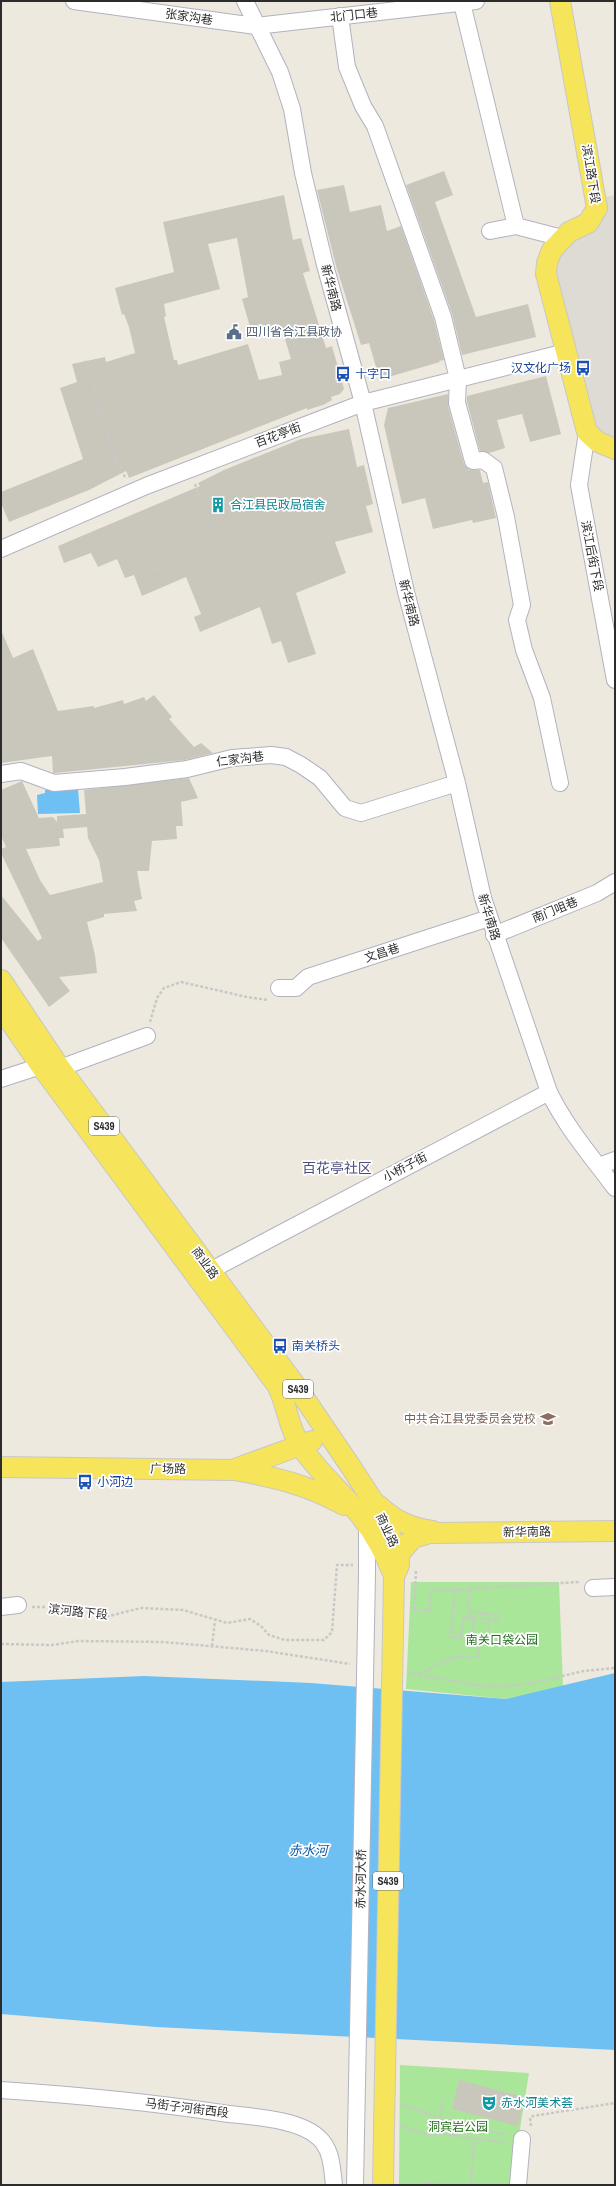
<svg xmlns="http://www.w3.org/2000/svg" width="616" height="2186" font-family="'Archivo Narrow','Noto Sans SC',sans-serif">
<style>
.green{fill:#aae699}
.plaza{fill:#dedbd5}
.water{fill:#6ec0f3}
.building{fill:#c9c7bc;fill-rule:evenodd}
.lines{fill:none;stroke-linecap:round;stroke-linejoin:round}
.minor-casing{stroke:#b2b2c0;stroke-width:18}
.major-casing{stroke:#c8c8c8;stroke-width:22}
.path{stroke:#c8c8c8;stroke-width:2.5;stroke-dasharray:3 2;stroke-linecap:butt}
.minor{stroke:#fff;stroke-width:16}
.major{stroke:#f6e45b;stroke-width:20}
.minor-bridge-casing{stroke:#b2b2c0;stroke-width:18;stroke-linecap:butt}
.major-bridge-casing{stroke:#c8c8c8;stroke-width:22;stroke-linecap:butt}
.minor-bridge{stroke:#fff;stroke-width:16}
.major-bridge{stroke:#f6e45b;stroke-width:20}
.labels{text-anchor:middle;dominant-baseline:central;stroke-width:3.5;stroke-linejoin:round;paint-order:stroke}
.shield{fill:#fff;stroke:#6b6b6b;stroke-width:1}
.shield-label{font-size:11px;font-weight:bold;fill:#2c2c2c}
.street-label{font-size:12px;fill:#2c2c2c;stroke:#fff}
.service-label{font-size:12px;fill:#4e5e75;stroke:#fff;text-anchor:start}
.transit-label{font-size:12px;fill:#164399;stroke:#fff;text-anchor:start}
.culture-label{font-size:12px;fill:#0d838f;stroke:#fff;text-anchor:start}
.education-label{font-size:12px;fill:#785e54;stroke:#fff;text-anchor:end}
.park-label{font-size:12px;fill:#1f6d18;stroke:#fff}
.water-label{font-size:13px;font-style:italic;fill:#095ba3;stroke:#fff}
.quarter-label{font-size:14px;fill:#4a4d7f;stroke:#fff}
</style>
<rect width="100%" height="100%" fill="#eee9de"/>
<path class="green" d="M411,1582h148l4,105 -57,12 -100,-10z
M400,2065l129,8 -18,112h-112z"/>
<path class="plaza" d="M615,195v254l-17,-7 -32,-90 -14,-102 45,-51z"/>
<path class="water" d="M78,789l2,24 -42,1 -1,-19 8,-2v-3z
M615,1673v377l-459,-23 -155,-13v-332l143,-6 167,7 195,16z"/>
<path class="building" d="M444,171l9,24 -18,7 41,115 52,-13 8,33 -74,18 -10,-41 -46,-129z
M344,185l6,27 31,-7 6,26 14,-5 33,94 10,40 -5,1 1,1 -55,16 -7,-4 -9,-31 -8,2 -25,-79 -19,-76z
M284,195l9,45 8,-2 2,7 7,26 -7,2 23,75 6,-2 12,43 -4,5 -9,3 1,3 -9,5 -16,5v-2l-178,70 -3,-7 -37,19 -80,32 -8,-19v-11l82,-33 -23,-71 17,-6 -5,-18 33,-7 1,5 29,-9 -6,-26 -5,-13 -2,1 -7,-27 59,-16 -11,-50zM237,238l11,59 -6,2 10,35 29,-8 10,33 -12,3 3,13 -23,5 -11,-36 -70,21 -1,-5h-3l-10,-43 2,-1 -2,-12 56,-15 -12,-45z
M546,376l15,58 -31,8 -8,-28 -25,6 8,28 -16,5 -9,-2 -13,-49v-6z
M448,394v12l16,58 5,6h11l3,13 5,-1 8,36 -23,5 -1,-3 -39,9 -8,-31 -23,6 -18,-79 4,-17z
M349,429l8,38 7,-2 9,39 -7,2 7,26 -38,10 11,31 -50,20 20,61 -28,9 -7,-22 -9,3 -12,-37 -60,25 -6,-15 7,-3 -15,-37 -44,19 -8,-21 -9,3 -8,-19 -19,8 -7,-14 -27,10 -6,-17 142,-60 -2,-3 26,-13 77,-31z
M1,630l12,28 20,-9 25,62 36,-5v2l29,-8 1,4 20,-7 2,4 8,-6 18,22 -3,2 25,28 7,-4 12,10 -28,7 -130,13h-2l-1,-17 -51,7z
M189,778l9,20 -17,4 2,24h-7l1,13 -25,2 -3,30h-12l5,28 -8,2 3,10 -33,3v3l-17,5 8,33 2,18 -38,4 11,14 -21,16 -48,-69v-43l37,46 4,-3 -41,-85v-4l5,-2 -5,-11v-46l21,-9 17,37 14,-1 4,5v-6l29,-2 -2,-24zM87,827l1,11 11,22 4,22 -53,13 -10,-15 -14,-31 34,-3 -1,-8h5l-1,-9z
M459,2080l66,17 -7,29 -66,-17z"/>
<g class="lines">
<g class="minor-casing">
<path id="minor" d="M74,1l182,25 220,-25
M245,1l35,71 12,37 11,64 22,92 38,138 43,189 51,191 26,115 66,194c17,35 42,64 66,96
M462,3l54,223
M340,16l7,51 16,39 12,20 68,191 15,62 -1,24 16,58 10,-1 11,8 12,49 16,88 -5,15 7,30 18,48 18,85
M490,231l26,-5 46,12
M587,432l-8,53 36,195
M1,549l145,-63 217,-83 203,-51
M1,774l20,-3 33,12 71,-6 62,-8 45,-11 39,-3 15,2 15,8 19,13 25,30 16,5 96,-30
M494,935l103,-42 18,-11
M279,988h17l12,-11 181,-59
M1,1079l40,-13 19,2 87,-32
M599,1166l16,-6
M200,1276l349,-184
M367,1524v50
M593,1588l22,-1
M1,1607l17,-2
M1,2090c74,5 148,12 221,23 28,4 75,5 96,24 14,12 14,31 16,48
M518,2185l4,-46"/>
</g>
<g class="major-casing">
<path id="major" d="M560,1l37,207 -9,15 -19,9 -17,18 -5,13 -1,11 41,158 11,10 17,7
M1,980l59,88 236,318 55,81 22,34 26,53v11l-5,12
M1,1008l40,58 236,319c10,19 11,42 23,60 17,26 41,46 60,70 13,17 24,36 32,56
M1,1467l231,3 80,-29
M234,1470c41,7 74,15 110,35
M378,1505c16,15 32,23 54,26
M399,1554l14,-16 17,-5 185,-2"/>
</g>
<path class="path" d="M85,361l32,100 9,18
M195,484l23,59
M294,520l14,-4
M261,533l8,-4
M214,544h8
M178,561l19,-7 7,-6
M148,571l16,-4
M150,1022l7,-24 7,-10 17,-6 66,15 21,3
M416,1571l-2,40h15l2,-20 148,-9
M470,1589l-2,23 30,3v5l-24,-2
M455,1590l-4,47 10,1 3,-21 10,1 -3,23 16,2 2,-24
M32,1607h17l60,9 32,-8 42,2 44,13 23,-4 11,7 8,9 16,5h39l8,-8 5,-67h16
M1,1644l51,1 26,-4 85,1 103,9 84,13
M212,1646l3,-26
M409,1673l67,12 24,2 28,-3 56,-13 31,-3
M420,1674c23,-12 31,-20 58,-17l2,-15
M401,2104l35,13 29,5 20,8 22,5
M440,2118l2,-16
M400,2126l28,9 14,-1 65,9
M531,2126l-1,-8 3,-2 82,-13
M425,2185v-2l25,2
M471,2185l3,-46"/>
<use href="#minor" class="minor"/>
<use href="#major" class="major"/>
<g class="minor-bridge-casing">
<path id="minor-bridge" d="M355,2185l12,-611"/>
</g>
<g class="major-bridge-casing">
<path id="major-bridge" d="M383,2185l11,-608"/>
</g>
<use href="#minor-bridge" class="minor-bridge"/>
<use href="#major-bridge" class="major-bridge"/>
</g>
<defs>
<g id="civic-bare" transform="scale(1.2)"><path d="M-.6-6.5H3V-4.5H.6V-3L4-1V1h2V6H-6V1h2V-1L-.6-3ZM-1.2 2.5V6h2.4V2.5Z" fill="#5c6f8a" stroke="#fff" stroke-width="2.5" paint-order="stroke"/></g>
<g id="bus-bare" transform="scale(1.2)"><path d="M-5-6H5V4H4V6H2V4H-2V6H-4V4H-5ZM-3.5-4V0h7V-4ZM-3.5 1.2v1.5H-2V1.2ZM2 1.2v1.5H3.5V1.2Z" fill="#1a4fb4" stroke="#fff" stroke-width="2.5" paint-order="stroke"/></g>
<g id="building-bare" transform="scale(1.2)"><path d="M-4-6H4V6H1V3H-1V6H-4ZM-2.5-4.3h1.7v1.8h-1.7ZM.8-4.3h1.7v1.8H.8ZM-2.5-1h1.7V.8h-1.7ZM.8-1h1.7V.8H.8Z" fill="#0f9aa8" stroke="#fff" stroke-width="2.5" paint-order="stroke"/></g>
<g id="school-bare" transform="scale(1.2)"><path d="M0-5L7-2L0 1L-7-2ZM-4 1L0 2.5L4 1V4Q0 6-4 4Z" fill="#8d6e63" stroke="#fff" stroke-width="2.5" paint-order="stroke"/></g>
<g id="theatre-bare" transform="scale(1.2)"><path d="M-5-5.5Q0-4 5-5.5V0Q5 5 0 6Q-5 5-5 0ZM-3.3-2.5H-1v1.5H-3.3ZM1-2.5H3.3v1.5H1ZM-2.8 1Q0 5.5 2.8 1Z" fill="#0f9aa8" stroke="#fff" stroke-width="2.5" paint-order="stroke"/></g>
</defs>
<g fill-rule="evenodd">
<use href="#civic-bare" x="234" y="332"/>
<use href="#bus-bare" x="583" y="368"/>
<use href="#bus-bare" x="343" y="374"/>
<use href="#building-bare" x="218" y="505"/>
<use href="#bus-bare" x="280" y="1346"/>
<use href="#school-bare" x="548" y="1419"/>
<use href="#bus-bare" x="85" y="1482"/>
<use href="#theatre-bare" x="489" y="2103"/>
</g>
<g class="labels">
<g class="shield">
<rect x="89" y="1117" width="30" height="18" rx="3"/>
<rect x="283" y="1380" width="30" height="18" rx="3"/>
<rect x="373" y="1872" width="30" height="18" rx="3"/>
</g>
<g class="shield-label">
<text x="104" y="1126">S439</text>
<text x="298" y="1389">S439</text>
<text x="388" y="1881">S439</text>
</g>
<g class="street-label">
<text transform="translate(354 15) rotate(-6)">北门口巷</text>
<text transform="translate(189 17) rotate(8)">张家沟巷</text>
<text transform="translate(591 174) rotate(81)">滨江路下段</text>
<text transform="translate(331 288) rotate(76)">新华南路</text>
<text transform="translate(278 435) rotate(-21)">百花亭街</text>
<text transform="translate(592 556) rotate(79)">滨江后街下段</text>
<text transform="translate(409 603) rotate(76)">新华南路</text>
<text transform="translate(240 759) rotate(-7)">仁家沟巷</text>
<text transform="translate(555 910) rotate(-22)">南门咀巷</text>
<text transform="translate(489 917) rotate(73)">新华南路</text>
<text transform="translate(382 953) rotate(-18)">文昌巷</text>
<text transform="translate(405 1167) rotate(-28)">小桥子街</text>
<text transform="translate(205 1263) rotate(54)">商业路</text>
<text transform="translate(168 1469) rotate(1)">广场路</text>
<text transform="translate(387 1530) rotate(65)">商业路</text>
<text transform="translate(527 1532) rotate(-1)">新华南路</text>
<text transform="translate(78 1612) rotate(6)">滨河路下段</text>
<text transform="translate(361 1879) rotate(-89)">赤水河大桥</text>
<text transform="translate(187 2108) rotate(7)">马街子河街西段</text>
</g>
<g class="service-label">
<text x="246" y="332">四川省合江县政协</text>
</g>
<g class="transit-label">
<text x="571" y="368" text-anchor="end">汉文化广场</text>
<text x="355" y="374">十字口</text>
<text x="292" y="1346">南关桥头</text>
<text x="97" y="1482">小河边</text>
</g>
<g class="culture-label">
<text x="230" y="505">合江县民政局宿舍</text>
<text x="501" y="2103">赤水河美术荟</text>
</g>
<g class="education-label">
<text x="536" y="1419">中共合江县党委员会党校</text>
</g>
<g class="park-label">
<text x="502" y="1640">南关口袋公园</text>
<text x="458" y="2127">洞宾岩公园</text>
</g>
<g class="water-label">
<text x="308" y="1850">赤水河</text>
</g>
<g class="quarter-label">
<text x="337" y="1168">百花亭社区</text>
</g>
</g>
<rect width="616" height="2186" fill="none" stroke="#2c2c2c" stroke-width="4"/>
</svg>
